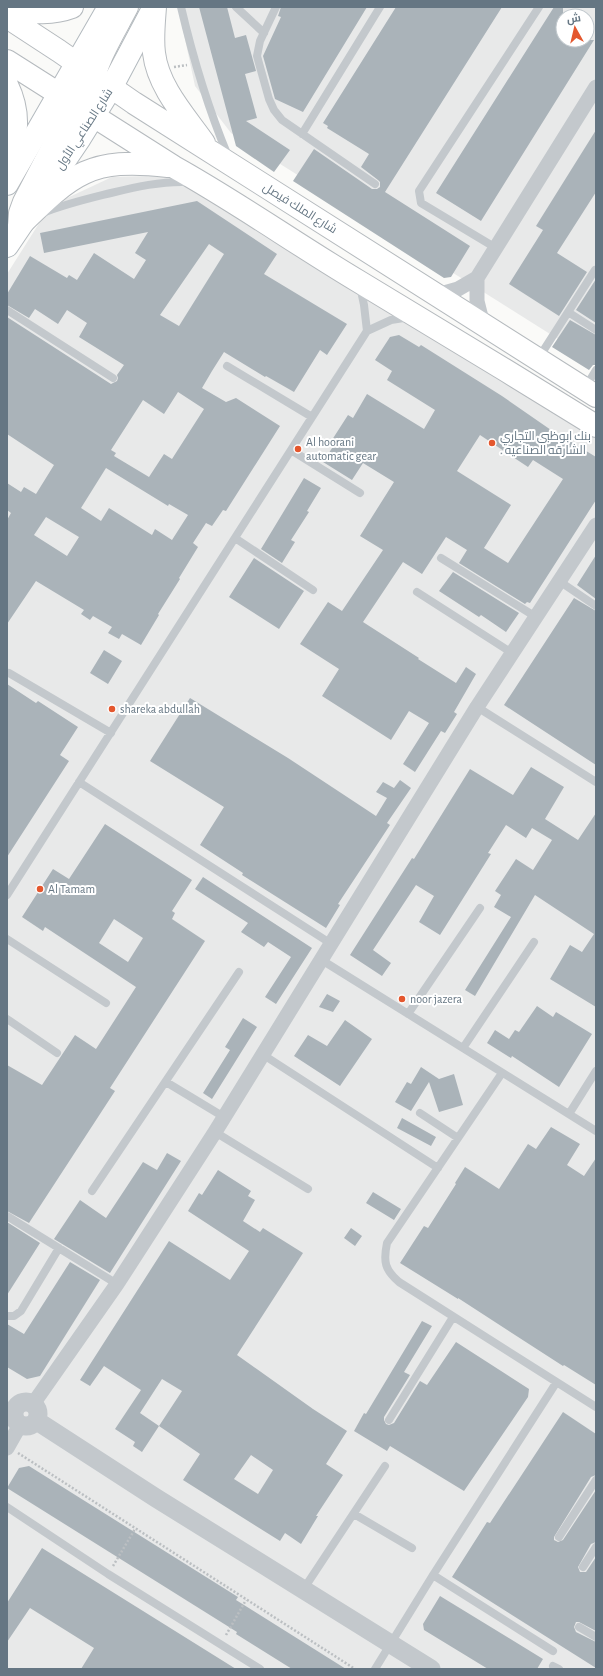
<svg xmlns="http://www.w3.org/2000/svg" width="603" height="1676" font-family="'Alegreya Sans',Cairo,sans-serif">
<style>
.built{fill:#e8e9e9;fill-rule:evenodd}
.building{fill:#aab3b9;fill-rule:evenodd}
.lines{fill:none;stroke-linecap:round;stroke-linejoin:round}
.secondary-casing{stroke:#b3babf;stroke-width:24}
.primary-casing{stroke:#b5babe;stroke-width:24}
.path{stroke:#bbbfc2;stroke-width:2.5;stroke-dasharray:2 2;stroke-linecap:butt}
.service{stroke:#c3c8cc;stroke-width:8}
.minor{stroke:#c3c8cc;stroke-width:15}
.tertiary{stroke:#c3c8cc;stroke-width:19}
.secondary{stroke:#fff;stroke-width:22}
.primary{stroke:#fff;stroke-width:22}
.poi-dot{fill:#e4572e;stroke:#fff;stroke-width:1.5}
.labels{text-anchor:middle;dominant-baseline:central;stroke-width:4;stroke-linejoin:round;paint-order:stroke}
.street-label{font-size:12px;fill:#657683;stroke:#fff}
.poi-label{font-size:12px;fill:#657683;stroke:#fff;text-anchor:start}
</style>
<rect width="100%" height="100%" fill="#fafaf8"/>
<path class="built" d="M182,7h414v356l-365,-230 -36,-47 -13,-61zM563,16h24v24h-24z
M183,175l413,261v1233h-589v-1395l43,-68 62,-29z"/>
<path class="building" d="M199,7h28l8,31 11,-3 10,36 -11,3 12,44 -11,3 44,29 -16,22 -38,-26z
M281,7h86l-64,105 -28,-13 -12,-43 18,-39 -3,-1z
M396,7h106l-117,185 85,54 -19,31 -7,1 -151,-97 21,-32 58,40h5l3,-2v-5l-2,-2 -17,-13 8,-13 -42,-26 1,-2 -5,-3z
M554,7h9v33h31l-113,181 -45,-28z
M596,130v62l-39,61 30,19 -28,44 -50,-32 34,-54 -7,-4z
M197,201l80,53 -13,20 83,50 -20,31 -7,-5 -26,42 -28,-16 -1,1 -41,-25 -12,19 -10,17 24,14 10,-4 44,28 -54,85 -3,-1 -11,16 -6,-3 -13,20 5,4 -19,31 1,1 -22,35 1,1 -18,30 -19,-11 -3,5 -11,-6 4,-6 -19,-11 -3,4 -9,-6 3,-4 -48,-29 -29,43v-104l4,-7 -4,-3v-27l14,9 3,-5 12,7 18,-29 -47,-31v-117l104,67 6,-3 1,-3 -1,-3 7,-10 -45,-28 8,-14 -20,-13 -9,14 -23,-15 -6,9 -22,-13v-11l23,-38 37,22 2,-3 8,5 17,-27 40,26 12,-19 -11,-7 13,-21 -104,21 -4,-20zM209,244l15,10 -45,72 -19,-11zM178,392l26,17 -32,50 -8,-5 -15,23 -35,-21 2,-3 -5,-3 32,-50 21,14zM106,468l62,38 1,-2 19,11 -16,25 -17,-11 -3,6 -43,-27 -8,13 -20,-13zM46,517l33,20 -12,19 -33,-21z
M596,279v44l-20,-13z
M570,320l26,15v30h-3l-4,5 -37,-23z
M399,335l20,12 2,-2 81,51 62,43 1,-1 31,19v43l-66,103 -3,-1 -2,2 -66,-41 8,-13 -21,-13 -24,37 -19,-12 -40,60 56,36 -1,1 38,24 10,-16 10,7 -22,38 3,2 -12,19 -4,-2 -26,41 -12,-8 26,-41 -20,-12 -18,29 -69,-44 17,-27 -39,-25 28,-42 14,9 41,-61 -23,-14 34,-54 -31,-19 -11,17 -29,-18 11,-17 -4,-2 18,-28 5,3 14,-24 57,35 11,-19 -48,-30 5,-9 -17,-11 15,-23zM480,435l48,32 5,-7 30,19 -55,84 -24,-15 27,-43 -54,-34z
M304,478l17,10 -14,23 2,1 -18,28 4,2 -13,21 -21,-14z
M596,555v44l-19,-14z
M254,558l50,33 -25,38 -50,-32z
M453,572l66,41 -13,19 -25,-17 -2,2 -40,-26z
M574,598l22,13v154l-92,-60z
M104,650l18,11 -14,23 -18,-11z
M7,684l29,19 2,-2 40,26 -18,28 9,6 -62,96z
M190,698l98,60 88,58 11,-18 -11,-6 7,-10 11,6 6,-8 11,8 -24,35 3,2 -52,79 2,1 -14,23 -84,-53 1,-2 -43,-28 24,-38 -74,-46z
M531,767l33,20 -19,32 33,21 18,-27v194l-46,-28 20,-34 12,7 12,-18 -59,-39 -60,101 -10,-6 46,-73 -17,-10 7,-12 -6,-4 21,-32 17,11 19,-30 -20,-12 -6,10 -20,-13 -18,28 3,1 -51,81 -21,-13 15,-26 -18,-11 -43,65 18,13 -9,13 -32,-21 62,-97 2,1 56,-90 43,26z
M105,824l87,56 -20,31 3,2 -3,6 33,22 -95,147 5,3 -86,132 -22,-12v-146l35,20 33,-50 21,14 40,-62 -91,-60 -2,4 -21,-14 31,-48 16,10zM114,919l29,19 -15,24 -29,-19z
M203,877l109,71 -36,56 -11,-7 26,-40 -23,-15 -4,5 -23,-15 7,-9 -53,-34z
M327,994l13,7 -7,11 -14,-5z
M537,1006l16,11 3,-5 36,22 -33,53 -47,-31 -1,2 -24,-15 8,-13 14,9 6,-9 4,2z
M243,1018l14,9 -45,72 -9,-6 27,-43 -5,-3z
M345,1020l27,19 -32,47 -46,-30 14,-21 19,11z
M421,1067l18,12 15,-5 9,31 -24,7 -10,-30 -18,29 -16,-9 12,-20 4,2z
M402,1118l34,19 -5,9 -34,-18z
M551,1127l29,17 -13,21 17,11 12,-18v227l-32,-20 -1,1 -105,-68v1l-58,-36 24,-37 4,2 28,-44 -1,-1 10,-16 34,22 29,-45 8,5z
M167,1153l14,8 -71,112 -56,-34 26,-39 26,18 37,-56 14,8z
M218,1170l33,21 -3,5 7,4 -12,21 17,11 3,-4 40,25 -66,102 76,54 34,22 -21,33 17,11 -27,41h2l-17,28 -16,-11 -5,8 -97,-61 17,-26 -41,-28 -17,26 -9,-6 2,-4 -20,-13 26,-39 -37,-24 -14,20 -10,-6 89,-139 61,39 19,-29 -61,-40 11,-18 3,2zM162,1379l20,12 -23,35 -19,-13zM251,1455l22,15 -15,24 -24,-15z
M373,1192l28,17 -7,11 -28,-17z
M7,1222l33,21 -33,52z
M351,1228l11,8 -7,10 -11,-8z
M70,1262l30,18 -60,96 -13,3 -20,-12v-43l17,10z
M422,1321l10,5 -28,46 6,3 -26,42v3l2,4 3,1 5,-2 26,-42 7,4 29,-43 73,47 -1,8 -64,94 -74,-45 -3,5 -33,-20 10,-18 2,1z
M563,1412l33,22v41l-5,2 -37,60v3l4,2 5,-2 33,-50v52l-5,2 -13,23 2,5h6l10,-15v74l-17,-9h-3l-2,5 2,5 20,10v26l-144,-91 35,-55 3,1z
M29,1466l209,131 -2,3 110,69h-54l-56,-35 1,-2 -230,-144 12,-20z
M42,1548l194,121h-155l13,-21 -64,-40 -23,34v-39z
M440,1596l103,63 -6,10h-49l-64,-39 -1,-6z"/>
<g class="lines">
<g class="secondary-casing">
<path id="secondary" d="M7,184l102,-177
M7,246l73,-108 31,-50 43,-81"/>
</g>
<g class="primary-casing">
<path id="primary" d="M155,7c-1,15 -3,31 -1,46 4,34 31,63 50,90
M7,10c22,2 44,5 65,-3
M7,17l52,34 75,52 462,293
M7,61l167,106c63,35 122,77 184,114 80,48 159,96 238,145
M7,85c14,29 10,51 0,81
M91,90c5,-30 22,-56 36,-83
M19,226l1,-13 4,-11 55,-105 2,-15 -4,-18
M19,226c54,-53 71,-69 149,-60"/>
</g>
<path class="path" d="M174,67l13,-2
M18,1453l337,216
M113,1566l22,-37
M226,1635l20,-35"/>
<path class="service" d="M181,7c12,51 27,101 47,149
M236,7l28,26
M276,7l-16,34 -3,15 12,43 5,11 8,10 93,64
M302,134l78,-127
M43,213c22,-9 44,-14 68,-20 25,-6 50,-12 76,-11
M496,248l-75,-45 -2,-12 120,-184
M360,286l4,19 3,26
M7,310l106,68
M568,312l28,18
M538,359l57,-89
M227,366l85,51
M585,388l11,-18
M291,450l69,43
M235,538l78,52
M441,558l95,59
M559,581l37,25
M417,592l95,61
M9,673l102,60
M477,707l119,75
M79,782l251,161
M7,895l360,-564 24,-11 19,-3
M7,939l99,64
M320,959l276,172
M408,1014l72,-106
M7,1019l50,34
M463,1048l71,-106
M262,1054l176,114
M502,1073l-115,170c-4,19 -2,27 12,39l197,125
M166,1082l58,35
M420,1113l38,25
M569,1114l27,-43
M215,1132l93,57
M92,1191l147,-219
M7,1216l110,68
M7,1316h7l7,-5 38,-63
M389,1420l64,-103
M7,1507l101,67 152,95
M354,1514l58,34
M559,1537l37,-57
M583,1567l13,-20
M433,1575l120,76
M303,1590l82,-124
M579,1627l17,10
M553,1666l6,3
M375,1669l58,-94 123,-192"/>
<path class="minor" d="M477,278v23l6,24
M437,295l21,-6 19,-11 119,-191
M33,1404l84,-120 98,-152 262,-425 119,-182
M7,1448l13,-23"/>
<path class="tertiary" d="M14 1414a12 12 0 1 1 24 0a12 12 0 1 1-24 0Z
M37,1421l119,77 275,171"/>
<use href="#secondary" class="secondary"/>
<use href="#primary" class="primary"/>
</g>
<g class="poi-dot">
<circle cx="492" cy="443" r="4"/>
<circle cx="298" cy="449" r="4"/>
<circle cx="112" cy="709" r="4"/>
<circle cx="40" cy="889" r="4"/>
<circle cx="402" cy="999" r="4"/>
</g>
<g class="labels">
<g class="street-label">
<text transform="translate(84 129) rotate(-57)">شارع الصناعي الأول</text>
<text transform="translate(300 208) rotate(32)">شارع الملك فيصل</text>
</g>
<g class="poi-label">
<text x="500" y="436">بنك ابوظبي التجاري<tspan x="500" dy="14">. الشارقه الصناعيه</tspan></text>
<text x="306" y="442">Al hoorani<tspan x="306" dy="14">automatic gear</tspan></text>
<text x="120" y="709">shareka abdullah</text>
<text x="48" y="889">Al Tamam</text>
<text x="410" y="999">noor jazera</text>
</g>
</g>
<rect width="603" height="1676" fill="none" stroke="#657683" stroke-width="16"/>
<g transform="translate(575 28) rotate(352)"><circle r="19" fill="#ffffff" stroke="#c1c8cd"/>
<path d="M0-3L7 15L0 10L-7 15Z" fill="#e4572e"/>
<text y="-6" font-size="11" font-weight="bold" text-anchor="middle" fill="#657683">ش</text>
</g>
</svg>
